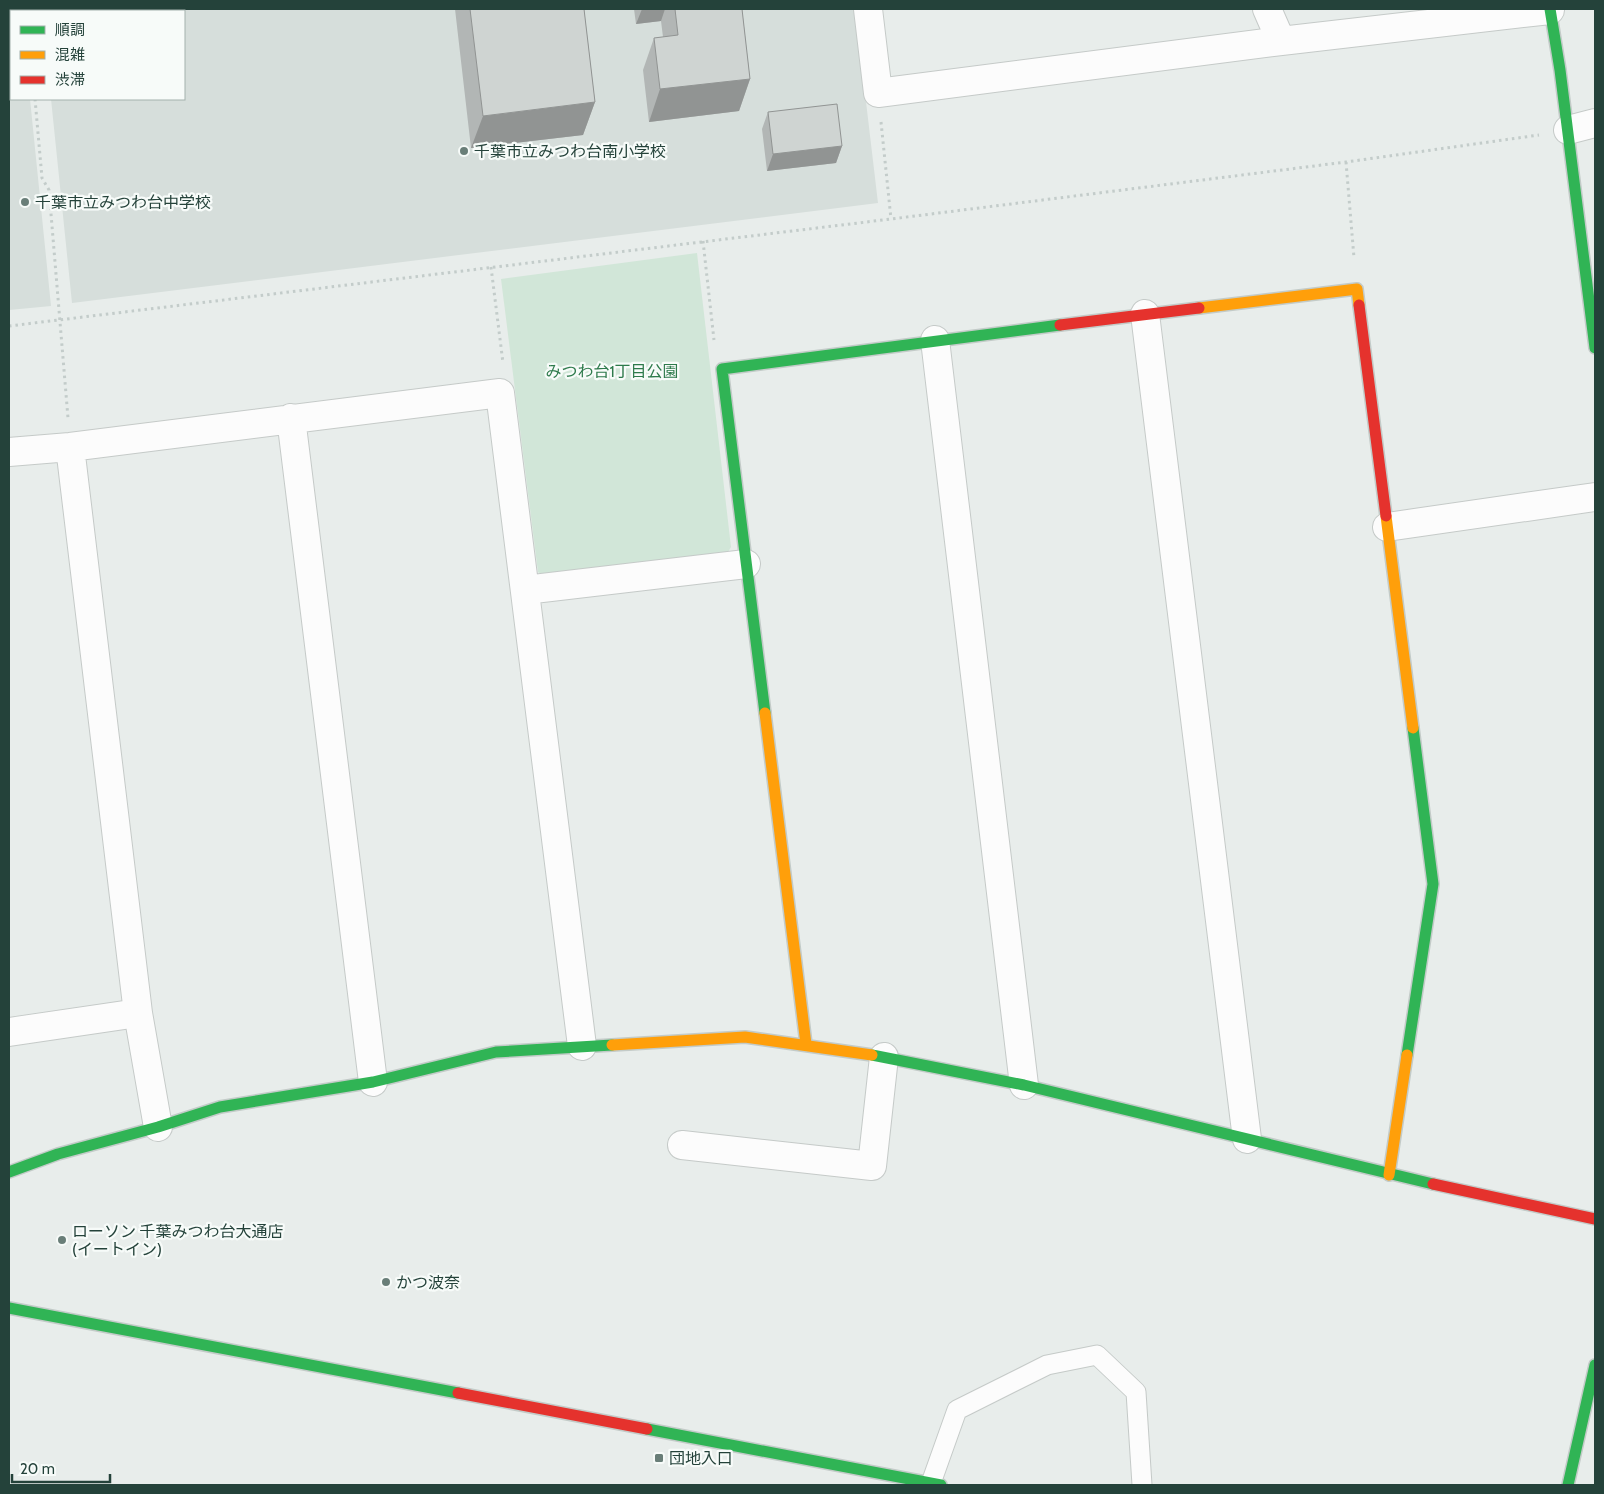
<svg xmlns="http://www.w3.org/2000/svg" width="1604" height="1494" font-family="Cabin,'Noto Sans JP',sans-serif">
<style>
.built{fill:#d6dedb}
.green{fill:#d1e6d8}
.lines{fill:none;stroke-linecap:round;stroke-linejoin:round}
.lane-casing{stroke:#c5cac8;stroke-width:21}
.street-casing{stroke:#c5cac8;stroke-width:30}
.fast-casing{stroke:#c3cbc8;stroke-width:14}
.slow-casing{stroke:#c3cbc8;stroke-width:14}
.jam-casing{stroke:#c3cbc8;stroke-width:14}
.path{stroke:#c3ccca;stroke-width:3;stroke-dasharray:2.5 4;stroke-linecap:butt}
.lane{stroke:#fcfcfc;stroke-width:19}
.street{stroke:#fcfcfc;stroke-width:28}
.fast{stroke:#30b455;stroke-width:11}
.slow{stroke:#ff9f0a;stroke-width:11}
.jam{stroke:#e5322d;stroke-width:11}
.wall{fill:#b2b6b5}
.shaded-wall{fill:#919493}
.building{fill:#cfd4d2;stroke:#919493}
.poi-dot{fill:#697e78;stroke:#f7fbf9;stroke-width:2}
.labels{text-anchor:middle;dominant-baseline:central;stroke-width:4.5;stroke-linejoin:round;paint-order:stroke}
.poi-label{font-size:16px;fill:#24423a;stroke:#f7fbf9;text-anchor:start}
.park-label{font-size:16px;fill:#2d7a4b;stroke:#f7fbf9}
</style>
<rect width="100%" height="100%" fill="#e8edeb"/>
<path class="built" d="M9,9h12v2h-10v88h19l21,207 -42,4z
M42,9h813l23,194 -806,100 -21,-204h133v-88h-142z"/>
<path class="green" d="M697,253l34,294 -7,12 -175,21 -11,-8 -37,-293z"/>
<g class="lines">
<g class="lane-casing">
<path id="lane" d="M931,1483l26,-73 90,-45 50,-10 39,37 6,93"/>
</g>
<g class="street-casing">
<path id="street" d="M868,9l10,84 403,-52 269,-31
M1267,9l14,32
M1568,130l27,-7
M1145,314l102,825
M935,340l89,745
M291,418l82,664
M70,447l68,566 20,114
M9,452l61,-5 430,-54 82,653
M1387,527l208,-30
M525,590l221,-26
M9,1032l129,-19
M682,1145l190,21 12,-109"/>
</g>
<g class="fast-casing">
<path id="fast" d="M1550,9l10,61 35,278
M765,713l-43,-344 338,-44
M872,1055l152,30 409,99
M1407,1055l26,-171 -20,-156
M9,1172l49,-18 100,-27 62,-20 153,-25 123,-30 116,-7
M9,1308l449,85
M647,1429l294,56
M1568,1485l27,-120"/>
</g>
<g class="slow-casing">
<path id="slow" d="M1199,308l158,-19 2,16
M1386,516l27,212
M765,713l41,331
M612,1045l133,-8 127,18
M1389,1175l18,-120"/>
</g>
<g class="jam-casing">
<path id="jam" d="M1359,305l27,211
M1060,325l139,-17
M1433,1184l162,35
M458,1393l189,36"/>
</g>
<path class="path" d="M27,9v2
M35,99l7,79 7,12 19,228
M881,122l10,97
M1346,162l8,96
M703,241l11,99
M491,267l12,96
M9,326l882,-107 455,-57 193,-27"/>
<use href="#lane" class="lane"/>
<use href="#street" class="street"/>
<use href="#fast" class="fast"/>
<use href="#slow" class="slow"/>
<use href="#jam" class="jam"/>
</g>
<path class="wall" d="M455,9h129l11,93 -12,33 -112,13z
M634,9h108l8,70 -11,32 -90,11 -6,-52 11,-32 9,-1 -2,-16 -25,3z
M768,112l74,34 -6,17 -69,8 -5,-42z"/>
<path class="shaded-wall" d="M642,9h23l-4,12 -25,3z
M750,79l-11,32 -90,11 11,-33z
M595,102l-12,33 -112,13 12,-32z
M842,146l-6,17 -69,8 6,-17z"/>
<path class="building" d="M470,9h114l11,93 -112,14z
M675,9h67l8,70 -90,10 -6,-51 24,-3z
M837,104l5,42 -69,8 -5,-42z"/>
<g class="poi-dot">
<circle cx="464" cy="151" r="5"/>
<circle cx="25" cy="202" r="5"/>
<circle cx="62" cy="1240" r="5"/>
<circle cx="386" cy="1282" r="5"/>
<rect x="654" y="1453" width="10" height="10" rx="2.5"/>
</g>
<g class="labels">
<g class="poi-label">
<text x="474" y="151">千葉市立みつわ台南小学校</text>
<text x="35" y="202">千葉市立みつわ台中学校</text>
<text x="72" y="1231">ローソン 千葉みつわ台大通店<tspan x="72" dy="18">(イートイン)</tspan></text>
<text x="396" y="1282">かつ波奈</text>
<text x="669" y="1458">団地入口</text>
</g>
<g class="park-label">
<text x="612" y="371">みつわ台1丁目公園</text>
</g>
</g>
<rect width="1604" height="1494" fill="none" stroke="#24423a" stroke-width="20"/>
<rect x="10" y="10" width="175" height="90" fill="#f7fbf9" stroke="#a3b1ad"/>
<rect x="20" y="26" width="25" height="8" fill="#30b455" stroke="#a3b1ad"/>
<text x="55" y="35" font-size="15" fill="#24423a">順調</text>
<rect x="20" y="51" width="25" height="8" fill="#ff9f0a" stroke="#a3b1ad"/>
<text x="55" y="60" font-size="15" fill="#24423a">混雑</text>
<rect x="20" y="76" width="25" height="8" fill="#e5322d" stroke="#a3b1ad"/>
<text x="55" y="85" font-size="15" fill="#24423a">渋滞</text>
<path d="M12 1474v8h98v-8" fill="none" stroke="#24423a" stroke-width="2.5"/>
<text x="20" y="1474" font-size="15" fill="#24423a" stroke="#f7fbf9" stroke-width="4" paint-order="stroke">20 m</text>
</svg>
